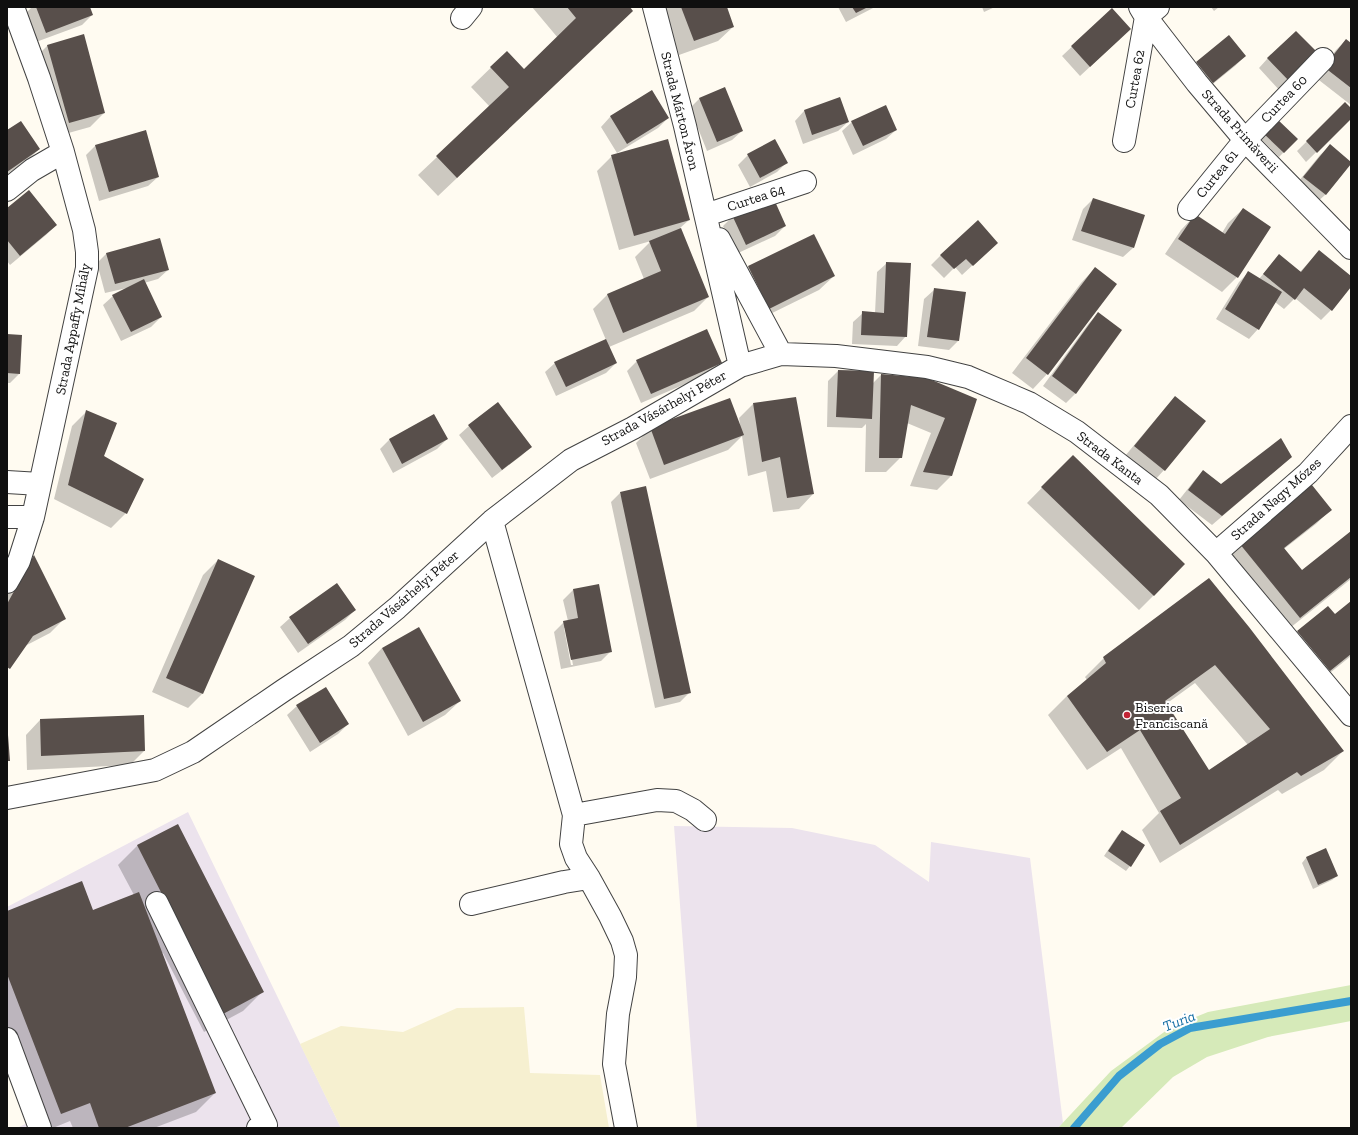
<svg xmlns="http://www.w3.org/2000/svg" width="1358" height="1135" font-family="'Zilla Slab',serif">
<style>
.industrial{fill:#ece3ed}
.farmland{fill:#f6f0d0}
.green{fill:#d6eab9}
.shadow{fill:#0003;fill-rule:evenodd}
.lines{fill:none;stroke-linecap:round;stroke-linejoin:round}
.stream{stroke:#3a9dd0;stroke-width:8}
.building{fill:#584f4b;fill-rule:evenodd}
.minor-casing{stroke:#424242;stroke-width:24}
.minor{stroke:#fff;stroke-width:22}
.poi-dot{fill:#c22435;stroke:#fff;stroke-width:1.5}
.labels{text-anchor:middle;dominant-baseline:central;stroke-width:4;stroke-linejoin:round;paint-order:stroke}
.street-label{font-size:14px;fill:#0f0f0f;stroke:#fff}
.poi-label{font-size:14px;fill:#0f0f0f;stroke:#fff;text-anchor:start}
.water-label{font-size:15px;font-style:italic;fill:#156ea4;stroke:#fff}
</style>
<rect width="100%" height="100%" fill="#fffbf1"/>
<path class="industrial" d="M188,812l153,316h-324l10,-5 -20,-56v-160z
M674,826l118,2 83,17 54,37 2,-40 99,16 33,265 -5,5h-361z"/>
<path class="farmland" d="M524,1007l6,66 70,2 9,53h-268l-41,-84 41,-18 62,6 54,-24z"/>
<path class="green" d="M1351,985v36l-83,16 -61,20 -34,20 -52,51h-63l53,-57 60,-44 37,-15z"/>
<path class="shadow" d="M32,7h57l3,8 -10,10 -46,17 -11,-28z
M532,7h97l-16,23 -175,166 -20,-21 72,-68 -19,-20 36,-35 17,18 34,-32z
M662,7h64l7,20 -15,14 -39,14z
M838,7h37l-29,15z
M982,7h13l-11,5z
M1211,7h8l-5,4z
M1112,9l8,30 -40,37 -18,-20z
M1346,40l5,4v61l-36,-28 21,-27z
M48,45l56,68 -14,14 -36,10 -21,-77z
M1318,55l-37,37 -22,-24 9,-10z
M1245,56l-10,10 -32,26 -16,-20 10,-9z
M652,91l16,27 -10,10 -41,25 -16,-26 9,-10z
M700,98l42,33 -10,9 -25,11 -17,-43z
M840,98l8,24 -10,9 -35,13 -8,-23 9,-10z
M1345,104l6,5v9l-45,44 -9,-11z
M1276,119l21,20 -18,18 -20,-20z
M852,122l44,8 -10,9 -33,16 -11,-24z
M7,132l32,17 -10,10 -22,15z
M96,145l62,32 -10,9 -49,15 -13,-46z
M1330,146l21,17 -26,32 -10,9 -21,-17 26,-32z
M748,155l38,8 -9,9 -27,15 -12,-22z
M612,156l77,64 -9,8 28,69 -14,14 -85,36 7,16 -10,10 -50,23 -11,-24 10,-9 51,-23 -13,-31 14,-14 37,-16 -9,-22 16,-16 -32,9 -22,-79z
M1093,199l40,49 -10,9 -51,-17 11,-31z
M7,209l49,16 -10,10 -36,30 -3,-4z
M1243,209l27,18 -33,50 -15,15 -57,-38 16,-24 14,-15 27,18 6,-10z
M733,216l52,10 -10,10 -39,18 -13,-28z
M814,235l20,41 -15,14 -65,32 -20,-40 14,-15z
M1319,251l32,26v8l-20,25 -10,10 -26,-22 -11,11 -9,-7 -17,27 -9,10 -33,-20 23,-37 9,-9 11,6 20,-24 21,17z
M987,252l-25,23 -7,-8 -11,11 -13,-13 10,-10z
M107,253l61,17 -10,9 -14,4 17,34 -10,10 -30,14 -18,-36 10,-9 14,-7v-1l-22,5 -8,-30z
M887,263l19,73 -9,10 -45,-2 1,-22 10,-9h12l2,-41z
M1095,268l21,16 -69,90 -14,15 -21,-16 69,-90z
M934,290l24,51 -9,9 -31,-4 6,-47z
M1098,314l-22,79 -10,10 -23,-17 46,-63z
M7,335l12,39 -9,9h-3z
M637,361l84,2 -10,10 -70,30 -14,-32z
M838,371l34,13 9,-9 95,25 -25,76 -14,14 -27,-4 21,-53 -24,-10 -6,34 -15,15h-21l1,-48 -4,4 -35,-1 1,-46z
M1175,398l-11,72 -9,10 -30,-24 41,-49z
M753,404l60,90 -14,15 -26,3 -7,-41 -18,5 -6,-40 -14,14 -78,29 -14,-36 15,-15 89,-4 -1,-6z
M87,411l39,102 -15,15 -57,-29 18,-73z
M469,426l62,21 -10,9 -29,22 -33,-43z
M447,439l-10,10 -44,24 -13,-24 9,-9z
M1073,456l81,139 -15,15 -112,-107z
M1291,456l-10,10 -69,59 -33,-25 15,-19 9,-10 18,14z
M620,493l70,199 -10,10 -25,6 -44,-206z
M1330,510l-14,14 -32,25 18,23 49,-39v46l-66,53 -63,-79z
M34,556l31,62 -15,15 -25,13 -18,24v-76l13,-23z
M218,560l36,16 -52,118 -14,14 -36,-16 51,-117z
M1208,580l135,171 -19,19 -42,24 -4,-4 -118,73 -18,-33 17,-17 -38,-65 -34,22 -39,-55 19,-19 20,-16 -2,-3 19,-19zM1195,683l53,62 -40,26 -42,-67z
M598,585l13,66 -10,10 -40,8 -7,-37 10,-10 4,-1 -5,-21 10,-10zM564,628h2l7,37h-2z
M1351,602v54l-36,29 -32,-39 15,-14 36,-17z
M355,610l-10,10 -47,33 -18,-26 10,-9z
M382,648l78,53 -15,14 -37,21 -40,-73z
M297,706l51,18 -10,10 -28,18 -23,-37z
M40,720l104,31 -14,14 -103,5 -1,-35z
M177,826l85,166 -19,19 -39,21 -41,-79h-1l53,140 -19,19 -42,16h-81l-3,-7 -17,7h-13l-33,-86v-130l86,-1 41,-16 -16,-30 19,-19z
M1123,831l7,35 -4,5 -22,-15 14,-21z
M1325,850l12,26 -5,4 -19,9 -11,-26 4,-5z"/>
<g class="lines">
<path class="stream" d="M1074,1128l45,-52 41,-32 30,-16 161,-27"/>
</g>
<path class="building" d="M36,7h54l3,8 -47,18z
M567,7h63l3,4 -176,167 -21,-22 73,-69 -19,-20 17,-16 17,18 52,-51z
M681,7h46l7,20 -40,14z
M852,7h16l-12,6z
M1112,8l19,21 -41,38 -19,-21z
M1296,31l24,24 -29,28 -24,-25z
M84,34l21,79 -36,10 -22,-78z
M1229,35l17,21 -33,27 -17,-21z
M1346,39l5,4v45l-27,-21z
M725,87l18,44 -26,11 -18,-44z
M652,90l17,28 -42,26 -17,-28z
M840,97l9,25 -37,13 -8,-25z
M1345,102l6,6v11l-34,34 -11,-12z
M886,105l11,25 -34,16 -12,-25z
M1276,118l22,21 -14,14 -22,-21z
M21,121l19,28 -33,23v-42z
M146,130l13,47 -50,15 -14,-47z
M668,139l22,81 -56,16 -23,-81z
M775,139l13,24 -28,15 -13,-24z
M1330,144l21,18v2l-25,31 -23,-18z
M29,190l28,35 -37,31 -13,-16v-32z
M773,197l13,29 -40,19 -14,-30z
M1093,198l52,17 -11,33 -53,-17z
M1243,208l28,19 -33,51 -60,-39 17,-25 30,20z
M978,220l20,23 -25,23 -7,-7 -12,10 -14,-14z
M681,228l28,69 -86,36 -16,-39 54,-23 -12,-30z
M814,234l21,42 -66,33 -21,-43z
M160,238l9,32 -54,14 -9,-31z
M1319,250l32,26v11l-19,24 -28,-23 -9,12 -32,-26 16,-20 22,18z
M886,262l25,1 -4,74 -46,-2 1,-24 22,2z
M1095,267l22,17 -69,91 -22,-17z
M1248,271l34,21 -23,38 -34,-21z
M144,279l18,38 -31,15 -19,-37z
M934,288l32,4 -7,49 -32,-4z
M1098,312l24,18 -46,64 -24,-18z
M707,329l15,34 -71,31 -15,-34z
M7,334l15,1 -2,39 -13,-1z
M606,339l11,24 -51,24 -12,-25z
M838,370l36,1 -2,48 -36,-2z
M881,374l46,4 50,21 -25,77 -29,-4 22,-54 -34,-13 -9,53h-23z
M1175,396l31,25 -41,50 -31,-25z
M796,397l18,97 -27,4 -7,-41 -18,5 -9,-59z
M730,398l14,37 -80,30 -14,-38z
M498,402l34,45 -30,23 -34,-45z
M86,410l31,13 -13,33 40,23 -17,35 -59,-29z
M434,414l14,25 -46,25 -13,-25z
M1281,438l11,19 -70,59 -34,-26 15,-20 18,14z
M1073,455l112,109 -31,32 -113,-109z
M1308,480l24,30 -48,38 18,22 49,-39v46l-51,41 -65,-80z
M646,486l45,207 -27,6 -44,-207z
M34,555l32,64 -33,17 -23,33 -3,-2v-63z
M218,559l37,17 -52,118 -37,-16z
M1209,578l40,49 95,124 -43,25 -4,-4 -117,73 -20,-34 21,-13 -41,-68 -33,22 -40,-56 39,-33 -3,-6zM1215,665l55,64 -61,41 -44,-69z
M337,583l19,27 -48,34 -19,-27z
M599,584l13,68 -41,8 -8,-39 15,-3 -5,-29z
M1351,601v53l-21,17 -33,-40 31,-25 7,8z
M419,627l42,74 -38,21 -41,-74z
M326,687l23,37 -29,19 -24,-38z
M144,715l1,36 -104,5 -1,-37z
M7,735h1l2,26h-3z
M178,824l86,168 -41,22 -86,-169z
M1122,830l23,15 -14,22 -23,-16z
M1326,848l12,28 -20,9 -12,-28z
M82,881l11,29 46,-18 77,201 -91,35h-26l-9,-25 -29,11 -54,-140v-63z"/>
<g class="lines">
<g class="minor-casing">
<path id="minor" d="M654,7l31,119 55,240
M1140,7l6,10 51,66 48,57 106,108
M462,18l9,-11
M1124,141l22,-124 12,-10
M7,190l25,-20 31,-18
M1189,209l56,-69 78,-81
M706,215l99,-33
M719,239l62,115
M7,482l33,2
M7,517h26
M492,521l82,294 -3,29 5,14 13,20 21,38 12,25 4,14 -1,22 -7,37 -4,50 12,64
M1216,553l92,-80 43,-47
M7,582l12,-21 14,-44 54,-249v-16l-3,-22 -21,-78 -24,-74 -26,-71
M7,798l148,-28 38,-18 91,-62 67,-44 46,-38 95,-87 79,-61 62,-32 107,-62 41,-12 55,2 91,11 41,10 61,26 48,29 82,63 57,58 135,162
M574,815l83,-15 19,1 17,9 12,10
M157,903l109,222 -8,3
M471,904l93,-22 25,-4
M7,1039l33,89"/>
</g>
<use href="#minor" class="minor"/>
</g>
<circle class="poi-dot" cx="1127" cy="715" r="4"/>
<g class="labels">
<g class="street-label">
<text transform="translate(1135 79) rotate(-80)">Curtea 62</text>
<text transform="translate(1284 99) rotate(-46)">Curtea 60</text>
<text transform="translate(680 111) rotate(76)">Strada Márton Áron</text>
<text transform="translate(1240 131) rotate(48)">Strada Primăverii</text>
<text transform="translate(1217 174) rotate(-51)">Curtea 61</text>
<text transform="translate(756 198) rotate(-18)">Curtea 64</text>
<text transform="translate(73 329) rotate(-79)">Strada Appaffy Mihály</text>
<text transform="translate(664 408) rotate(-29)">Strada Vásárhelyi Péter</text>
<text transform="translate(1110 458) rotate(37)">Strada Kanta</text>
<text transform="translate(1276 499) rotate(-42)">Strada Nagy Mózes</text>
<text transform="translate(404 599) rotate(-41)">Strada Vásárhelyi Péter</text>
</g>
<g class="poi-label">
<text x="1135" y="707">Biserica<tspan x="1135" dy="16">Franciscană</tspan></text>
</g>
<g class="water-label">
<text transform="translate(1179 1021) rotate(-21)">Turia</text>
</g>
</g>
<rect width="1358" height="1135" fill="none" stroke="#0f0f0f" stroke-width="16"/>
</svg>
